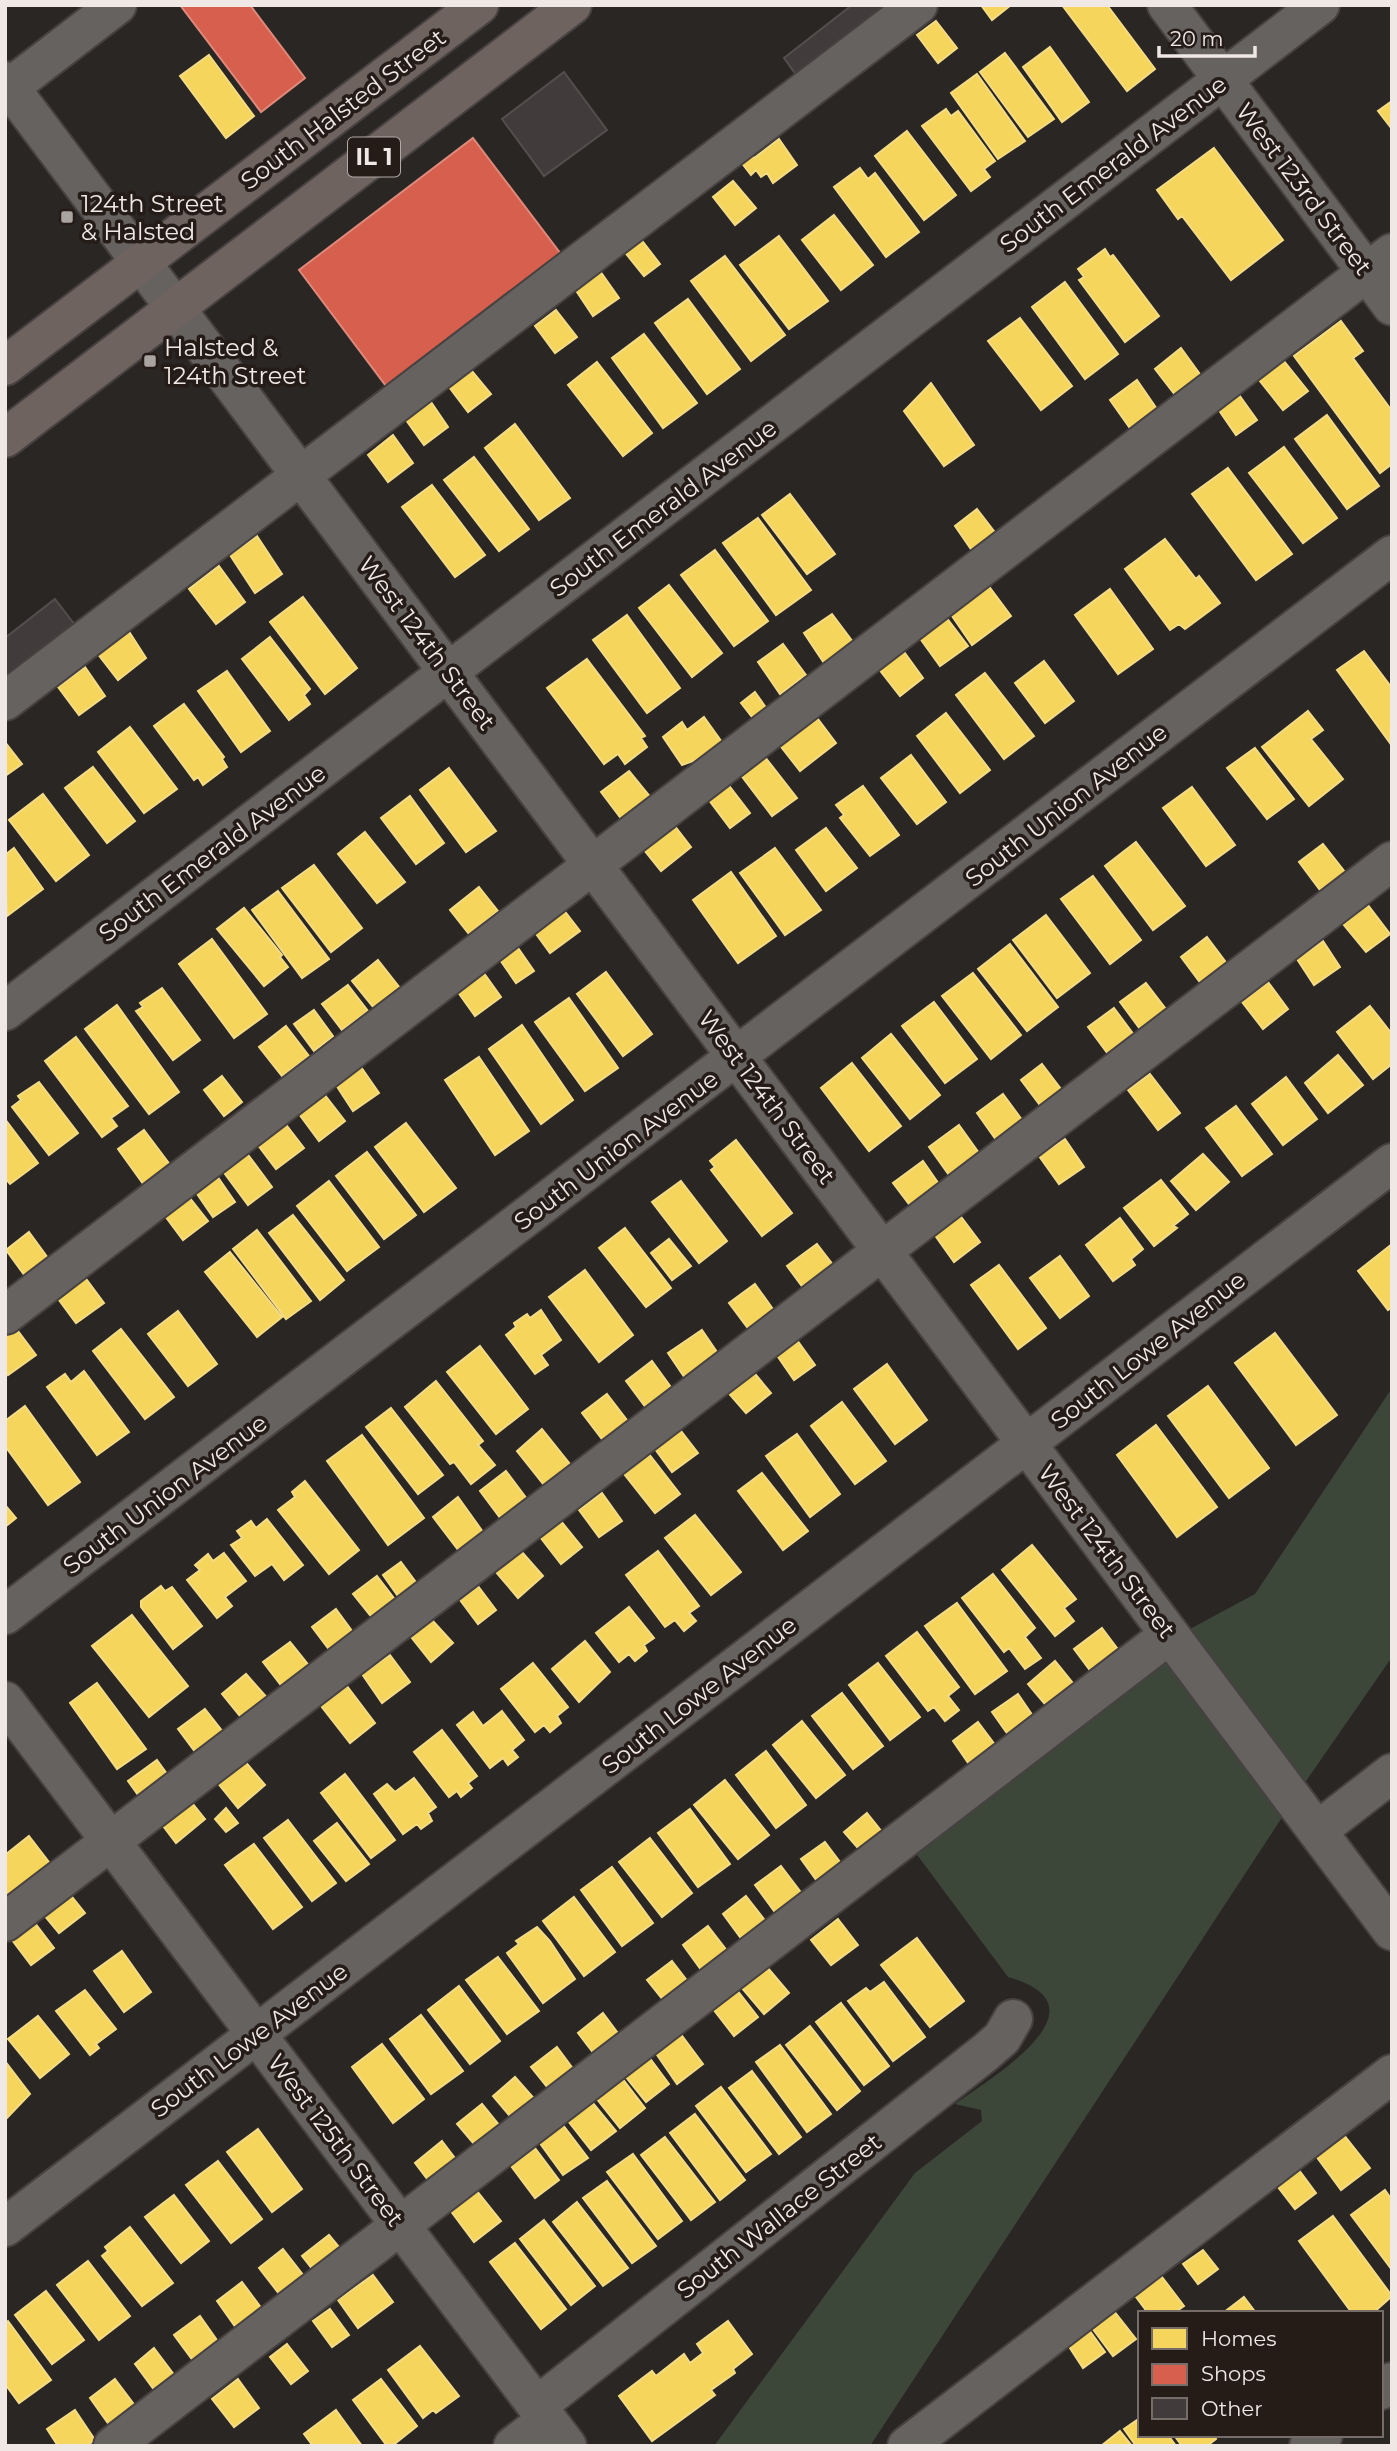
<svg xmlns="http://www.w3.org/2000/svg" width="1397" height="2451" font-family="Montserrat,sans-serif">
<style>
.green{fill:#3c473a}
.homes{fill:#f6d55c;stroke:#f4db85;stroke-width:2}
.shops{fill:#d6604d;stroke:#de897b;stroke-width:2}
.building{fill:#423b3c;stroke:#534f4f;stroke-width:2}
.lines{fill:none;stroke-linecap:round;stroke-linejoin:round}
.minor-casing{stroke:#474241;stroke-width:42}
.major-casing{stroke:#474241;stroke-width:42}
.minor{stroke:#656260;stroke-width:38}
.major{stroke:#6e635e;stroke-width:38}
.poi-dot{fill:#aaa4a1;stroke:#251b17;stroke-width:2.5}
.labels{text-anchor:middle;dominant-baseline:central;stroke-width:7;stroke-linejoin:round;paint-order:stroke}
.shield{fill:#251b17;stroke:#b2aaa7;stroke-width:2}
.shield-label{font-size:23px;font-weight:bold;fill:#efe8e5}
.street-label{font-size:24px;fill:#efe8e5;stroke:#251b17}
.poi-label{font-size:24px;fill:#efe8e5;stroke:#251b17;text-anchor:start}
</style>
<rect width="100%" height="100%" fill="#2a2624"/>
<path class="green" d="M1392,1388v269l-88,127 -434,662h-156l201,-273 67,-52 -1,-11 -26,-6c37,-27 157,-98 53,-127l-96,-129 276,-218 67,-36z"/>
<path class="homes" d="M981,5h30l-19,15z
M1062,5h45l48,64 -28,22z
M936,21l21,27 -19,15 -21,-28z
M1050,47l39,55 -27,20 -39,-55z
M1005,53l49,66 -26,18 -48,-65z
M209,55l45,61 -28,22 -46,-62z
M977,74l48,67 -27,18 -47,-66z
M1392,101v28l-14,-18z
M946,109l5,7 7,-5 37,50 -11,8 6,8 -19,14 -49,-65z
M907,131l49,64 -32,25 -49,-64z
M779,139l18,26 -24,18 -6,-10 -6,4 -5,-7 -5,5 -10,-13 10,-7 3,3z
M1214,148l69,92 -52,40 -49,-64 -4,3 -21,-29z
M860,168l8,11 7,-6 44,59 -33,25 -52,-70z
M733,181l23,27 -21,17 -22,-28z
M834,215l39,50 -32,25 -39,-50z
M779,236l49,65 -39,28 -49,-64z
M640,238l20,26 -16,12 -21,-26z
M1105,249l5,8 3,-2 46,61 -34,26 -46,-62 5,-3 -6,-8z
M725,256l60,79 -34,26 -60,-80z
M600,271l19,27 -26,18 -18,-27z
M1065,282l53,72 -33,25 -53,-72z
M688,299l52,70 -33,25 -52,-71z
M556,310l21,27 -22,16 -20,-27z
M1020,318l52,68 -31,24 -53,-69z
M1341,321l22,30 -10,7 39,53v53l-12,9 -86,-117z
M644,334l53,69 -34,25 -51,-70z
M1181,348l21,29 -26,19 -21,-27z
M1280,356l28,35 -25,19 -28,-35z
M597,362l55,71 -29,23 -55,-71z
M471,370l20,24 -23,18 -19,-25z
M1137,380l22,32 -27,19 -22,-31z
M931,383l43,62 -30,21 -40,-55z
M1237,392l20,28 -21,15 -20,-29z
M431,402l17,25 -24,18 -18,-25z
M1327,415l52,71 -32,23 -52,-70z
M515,424l55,74 -31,22 -54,-72z
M393,435l20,28 -25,19 -20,-27z
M1284,447l53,71 -34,25 -54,-70z
M474,457l55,72 -30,22 -55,-71z
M1228,468l64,86 -36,26 -64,-86z
M432,485l53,70 -30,22 -53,-70z
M790,494l45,60 -28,20 -45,-59z
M977,509l20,26 -24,17 -18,-26z
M758,518l53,72 -35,25 -53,-72z
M257,536l25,38 -27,19 -25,-38z
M1165,539l31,40 3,-3 21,27 -35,26 -6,-5 -9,6 -45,-61z
M715,550l53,71 -34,25 -53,-71z
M219,566l26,36 -29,22 -27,-35z
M669,585l53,68 -30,24 -53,-69z
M988,585l23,31 -39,29 -22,-32z
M1110,589l43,60 -35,25 -43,-59z
M303,597l54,71 -32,26 -55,-72z
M832,614l21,28 -29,21 -20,-30z
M627,615l53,73 -33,25 -54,-73z
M946,617l22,29 -28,20 -21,-29z
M128,630l18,28 -28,22 -21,-27z
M270,637l40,52 -6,6 6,9 -21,16 -47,-61z
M783,644l23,31 -26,19 -22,-32z
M902,649l21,29 -23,18 -22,-28z
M1364,651l28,37 -2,55 -53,-73z
M587,659l58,77 -4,2 6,9 -22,17 -7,-10 -14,10 -57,-76z
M1044,661l30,40 -29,22 -30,-40z
M85,667l20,29 -26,19 -21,-28z
M227,671l43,60 -29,21 -43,-61z
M985,673l49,63 -30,23 -48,-64z
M755,692l14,20 -13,10 -15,-19z
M184,704l40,53 -2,2 5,8 -24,18 -5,-8 -4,3 -40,-54z
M1308,711l15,19 -12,9 32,40 -34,27 -47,-59z
M946,713l44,57 -30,23 -43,-57z
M815,715l21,28 -36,28 -22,-28z
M704,717l20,28 -17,11 -25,9 -19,-28 19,-15 5,8z
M130,727l47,62 -33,24 -46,-61z
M5,742l17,22 -17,12z
M1255,748l39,51 -27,20 -40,-51z
M911,755l35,47 -29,22 -36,-46z
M765,757l32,41 -25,18 -32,-42z
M93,767l42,54 -28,22 -42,-55z
M449,768l47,63 -30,21 -46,-62z
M629,771l23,28 -29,22 -22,-29z
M724,779l26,34 -20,15 -25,-33z
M863,786l36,49 -29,21 -30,-38 4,-3 -8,-10z
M1192,787l43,58 -29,21 -43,-58z
M43,794l46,61 -33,26 -47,-61z
M410,796l34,47 -28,21 -35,-46z
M671,821l20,26 -30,24 -21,-26z
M826,828l31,40 -31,23 -30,-41z
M365,832l40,50 -28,21 -39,-49z
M1136,842l49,64 -32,24 -48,-64z
M1323,844l22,28 -25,18 -21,-28z
M14,848l29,41 -36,27 -2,-61z
M775,848l46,62 -36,25 -45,-62z
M314,865l48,63 -31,24 -49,-64z
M731,872l45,64 -38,27 -45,-63z
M1093,876l48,64 -31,24 -49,-65z
M479,887l19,24 -29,23 -19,-24z
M278,891l51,68 -27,19 -50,-68z
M560,905l20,26 -30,22 -19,-26z
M1368,905l22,29 -24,18 -23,-28z
M244,908l38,47 -2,2 8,10 -24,19 -47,-57z
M1046,915l44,58 -33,25 -44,-58z
M1207,937l21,28 -26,20 -21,-28z
M212,939l55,75 -33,24 -55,-74z
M1323,941l17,26 -26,18 -17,-26z
M1010,944l48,63 -31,24 -49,-62z
M516,945l18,26 -18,12 -18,-26z
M378,960l22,28 -26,20 -22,-27z
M481,969l20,28 -26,19 -20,-28z
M606,972l46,62 -29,22 -46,-62z
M973,973l48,62 -30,24 -49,-63z
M1268,982l20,27 -25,20 -21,-27z
M1146,983l23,30 -26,20 -23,-31z
M348,985l20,26 -26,19 -20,-26z
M162,988l38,52 -27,20 -37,-49 7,-4 -3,-4z
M569,998l49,70 -33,23 -50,-69z
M934,1002l43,57 -32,24 -43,-57z
M117,1005l62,87 -30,22 -64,-85z
M1370,1006l22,28v30l-19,15 -36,-47z
M1114,1008l23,31 -26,19 -23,-31z
M314,1010l19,26 -19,15 -20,-27z
M522,1025l51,75 -32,24 -52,-75z
M286,1026l23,30 -27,20 -23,-29z
M891,1034l49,61 -30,24 -48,-61z
M76,1037l52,69 -17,12 6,8 -15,11 -57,-76z
M1338,1055l25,30 -35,28 -23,-30z
M479,1057l50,74 -34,24 -50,-75z
M852,1063l49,63 -32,25 -48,-63z
M1042,1064l22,29 -22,15 -21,-28z
M361,1067l18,26 -26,18 -17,-26z
M1150,1074l30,39 -22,17 -30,-40z
M222,1076l20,26 -18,14 -20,-26z
M1286,1077l31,42 -34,26 -31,-41z
M39,1082l39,51 -29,22 -37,-48 9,-7 -3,-4z
M321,1090l24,31 -26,20 -23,-31z
M1003,1094l22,30 -26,20 -22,-31z
M1236,1106l36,48 -30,22 -36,-48z
M5,1119l33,44 -28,21 -5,-6z
M284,1122l20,26 -28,21 -19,-25z
M406,1123l50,65 -32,24 -49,-65z
M959,1125l20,28 -30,22 -20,-28z
M144,1130l27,36 -27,19 -26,-36z
M1065,1139l19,28 -25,17 -20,-28z
M736,1140l56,73 -30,23 -51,-66 4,-3 -5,-6z
M246,1152l26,35 -24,18 -26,-35z
M367,1152l49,63 -32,24 -48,-63z
M1203,1154l26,28 -33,28 -25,-29z
M923,1161l18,26 -29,21 -19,-25z
M215,1173l20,29 -22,15 -20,-29z
M1161,1180l27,34 -15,12 4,2 -23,18 -30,-38z
M329,1181l50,66 -32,24 -50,-65z
M681,1181l46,60 -28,22 -47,-61z
M186,1193l22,28 -25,19 -21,-28z
M959,1214l21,28 -26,20 -20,-28z
M293,1215l51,65 -24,20 -51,-67z
M1120,1218l23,31 -12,10 4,6 -22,16 -27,-36z
M625,1228l46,60 -25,19 -47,-59z
M257,1230l54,71 -25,18 -53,-70z
M29,1232l19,26 -23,18 -19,-26z
M669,1239l22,27 -19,14 -21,-27z
M817,1244l20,26 -30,23 -20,-27z
M1392,1244v63l-4,3 -30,-39z
M230,1252l52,65 -25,20 -52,-65z
M1060,1256l29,40 -29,22 -30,-40z
M999,1265l47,63 -28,21 -47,-64z
M585,1270l48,65 -34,27 -50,-65z
M84,1276l20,27 -28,20 -20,-27z
M755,1284l20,28 -25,19 -21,-28z
M541,1310l20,30 -20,15 7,10 -13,9 -29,-39 10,-8 -2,-4 13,-9 3,4z
M178,1311l39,53 -29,22 -40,-52z
M15,1327l21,28 -28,20 -3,-4v-37z
M121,1329l53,68 -29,22 -52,-68z
M702,1330l19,28 -34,23 -19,-28z
M1275,1333l62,82 -41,30 -61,-82z
M797,1340l18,25 -21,15 -18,-26z
M480,1346l48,63 -32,25 -49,-62z
M652,1361l21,29 -26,19 -21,-28z
M887,1364l40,56 -32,24 -41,-55z
M751,1369l20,24 -25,20 -20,-23z
M84,1371l45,61 -32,23 -50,-68 18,-13 6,8z
M436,1381l47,60 -5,4 17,20 -24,19 -17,-22 -4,2 -45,-57z
M1208,1386l61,82 -40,30 -61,-82z
M607,1394l23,30 -25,19 -23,-30z
M842,1402l44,59 -31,23 -44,-58z
M25,1406l55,76 -32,23 -43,-59v-25z
M391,1408l52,67 -25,19 -52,-67z
M1156,1425l61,82 -40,30 -60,-82z
M678,1427l20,26 -26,19 -20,-27z
M542,1429l28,35 -26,21 -27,-34z
M797,1434l43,60 -30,23 -44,-61z
M362,1435l62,83 -36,27 -61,-84z
M649,1454l31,40 -25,19 -31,-39z
M506,1471l24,32 -26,20 -24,-32z
M762,1473l46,58 -25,19 -45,-59z
M305,1481l54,69 -30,24 -51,-64 17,-13 -3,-5z
M602,1493l20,28 -23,16 -20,-27z
M458,1497l25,35 -24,19 -26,-34z
M5,1505l11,13 -11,9z
M695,1515l46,57 -30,23 -46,-57z
M267,1519l36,46 -19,15 -12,-16 -17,12 -24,-31 11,-7 -5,-7 14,-10 5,7z
M560,1520l22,27 -21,17 -21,-27z
M1032,1545l44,54 -12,9 10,13 -19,15 -53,-66z
M521,1551l22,25 -25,22 -22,-26z
M658,1551l41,55 -10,7 7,8 -12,10 -9,-11 -10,7 -39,-52z
M224,1553l22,28 -21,16 7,9 -15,12 -30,-38 13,-10 -5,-5 13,-11 5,7z
M401,1562l17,23 -18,14 -17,-24z
M993,1574l42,54 -10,9 16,21 -16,11 -16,-21 -5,4 -42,-54z
M377,1576l20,26 -23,18 -21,-26z
M161,1586l4,5 7,-4 30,39 -29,23 -32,-42v-6z
M478,1586l18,24 -18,14 -18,-24z
M957,1603l50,68 -32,23 -50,-68z
M629,1607l25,31 -10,7 3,6 -12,10 -6,-7 -10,8 -23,-29z
M336,1609l19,26 -24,17 -19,-25z
M132,1615l56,71 -39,31 -57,-71z
M432,1620l21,23 -22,19 -20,-25z
M1102,1628l21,28 -28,21 -21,-28z
M917,1632l42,55 -11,9 11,14 -14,11 -11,-14 -6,4 -42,-55z
M585,1641l25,31 -31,30 -27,-33z
M290,1642l21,26 -28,20 -20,-26z
M390,1655l20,27 -28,21 -20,-29z
M1055,1661l22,27 -27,22 -22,-26z
M533,1663l35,44 -11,9 4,7 -11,9 -6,-7 -9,7 -34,-43z
M878,1663l42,54 -30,23 -41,-55z
M246,1674l23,26 -25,21 -22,-27z
M97,1683l49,66 -29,20 -47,-66z
M347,1686l28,37 -25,20 -29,-37z
M842,1693l41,53 -30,23 -41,-53z
M1018,1694l19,28 -26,17 -19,-27z
M205,1709l22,28 -28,20 -21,-28z
M502,1711l22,29 -12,10 6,7 -10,8 -5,-7 -13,10 -33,-43 16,-13 10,14z
M802,1721l43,54 -29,23 -43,-53z
M978,1722l21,28 -26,20 -20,-29z
M442,1730l35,46 -9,7 4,5 -11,9 -4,-6 -8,6 -35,-45z
M766,1751l40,54 -30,23 -40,-53z
M243,1759l22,26 -27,23 -22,-27z
M157,1760l13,18 -29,21 -13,-18z
M345,1774l50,66 -24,18 -50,-65z
M414,1778l22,29 -8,6 4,8 -11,8 -4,-5 -14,10 -29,-40 13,-10 8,8z
M725,1780l44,55 -31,24 -44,-54z
M189,1799l16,20 -29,24 -16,-21z
M226,1808l12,15 -12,9 -11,-13z
M690,1809l40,55 -32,23 -40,-54z
M867,1813l20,25 -22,18 -21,-24z
M288,1820l48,63 -24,18 -48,-63z
M337,1823l32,41 -23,17 -32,-40z
M29,1836l23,30 -43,34 -4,-5v-40z
M650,1838l42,55 -30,24 -43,-55z
M825,1842l21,28 -24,18 -21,-29z
M254,1844l48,63 -29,22 -48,-64z
M781,1866l22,29 -26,20 -22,-30z
M612,1867l41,56 -31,23 -41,-56z
M69,1893l16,20 -26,20 -16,-19z
M746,1896l21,27 -24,18 -20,-27z
M574,1897l41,55 -31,24 -41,-55z
M838,1919l20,26 -27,20 -20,-25z
M35,1923l19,25 -23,17 -19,-25z
M708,1926l20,26 -26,19 -19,-26z
M537,1927l13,14 25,38 -32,24 -36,-50 12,-9 -3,-3z
M917,1938l47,63 -34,26 -49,-62z
M122,1951l29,41 -27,20 -30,-41z
M498,1957l41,54 -32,23 -41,-54z
M672,1961l20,26 -24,19 -21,-26z
M767,1967l22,26 -25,21 -22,-26z
M884,1982l41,55 -32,24 -45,-60 18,-13 4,4z
M459,1986l41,55 -30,23 -42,-54z
M85,1990l31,39 -20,15 3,4 -9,7 -34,-44z
M737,1990l21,27 -24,19 -21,-27z
M841,2003l48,63 -25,19 -48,-63z
M603,2013l20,27 -25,19 -20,-26z
M421,2015l42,56 -32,23 -41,-55z
M38,2016l31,38 -29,24 -32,-39z
M810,2026l50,65 -23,19 -51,-65z
M680,2033l23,31 -26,20 -22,-32z
M382,2044l42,55 -31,24 -41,-56z
M780,2045l51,69 -24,18 -51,-70z
M557,2047l20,27 -25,19 -21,-26z
M649,2057l20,27 -23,18 -21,-26z
M5,2061l25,33 -25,26z
M752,2071l49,66 -22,17 -50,-66z
M515,2077l22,25 -23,19 -21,-25z
M622,2078l23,30 -25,20 -24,-30z
M721,2087l50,67 -25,18 -50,-66z
M592,2102l24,29 -25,19 -23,-29z
M482,2104l22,27 -24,20 -23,-27z
M695,2114l50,66 -25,20 -50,-67z
M563,2125l25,33 -25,17 -24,-33z
M258,2129l44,60 -30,23 -45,-60z
M1344,2135l26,33 -29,22 -25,-34z
M665,2137l50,65 -24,18 -50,-65z
M442,2141l19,25 -27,22 -19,-25z
M535,2148l24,32 -24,18 -24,-32z
M633,2154l49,67 -24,18 -51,-67z
M218,2161l44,58 -31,24 -45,-58z
M1296,2166l20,27 -21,16 -21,-27z
M607,2181l49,65 -24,17 -49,-65z
M476,2190l25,31 -27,21 -24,-32z
M1385,2190l7,10v70l-41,-55z
M174,2195l35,46 -28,22 -36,-46z
M577,2202l51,66 -25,18 -50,-64z
M1333,2216l59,80 -19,17h-21l-53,-72z
M544,2220l51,66 -24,19 -51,-66z
M130,2227l43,56 -31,23 -40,-50 6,-5 -3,-4z
M329,2235l15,18 -27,22 -15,-19z
M515,2243l51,66 -25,20 -51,-67z
M283,2249l21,27 -24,19 -21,-27z
M1203,2250l15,19 -20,15 -15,-20z
M88,2261l42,55 -31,24 -42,-55z
M1159,2273l25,33 -10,7h-26l-15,-20z
M373,2275l20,27 -35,26 -20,-28z
M242,2282l23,31 -26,19 -22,-31z
M46,2291l38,49 -32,24 -37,-49z
M1244,2297l12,16h-33z
M330,2309l19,26 -17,12 -19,-26z
M1114,2311l22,28 -23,17 -21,-28z
M200,2316l19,27 -25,19 -20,-27z
M8,2321l43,59 -32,23 -14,-19v-61z
M728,2321l24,33 -19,15 2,4 -24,17 4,5 -63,46 -33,-45 33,-25 4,5 28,-22 6,9 13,-10 -6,-9z
M1087,2327l18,25 -22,16 -17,-26z
M287,2344l21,27 -17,13 -21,-27z
M420,2346l39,50 -23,17 -3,-3 -10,8 -35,-48z
M154,2348l21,28 -20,15 -20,-27z
M115,2379l21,28 -26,19 -20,-28z
M238,2379l21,29 -25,19 -22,-28z
M381,2379l36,47 -25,20h-5l-34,-46z
M75,2410l20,30 -9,6h-28l-11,-17z
M336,2410l26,36h-49l-9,-12z
M1140,2418v17h28l8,11h-40l-12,-17z
M1120,2431l12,15h-31z
M1174,2435h40l2,4 -9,7h-25z"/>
<path class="shops" d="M180,5h70l55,73 -44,34z
M473,138l94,124 -175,132 -93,-124z"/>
<path class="building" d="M852,5h30l7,11 -87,67 -18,-25z
M564,72l43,58 -63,46 -42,-57z
M55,599l23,30 -73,58v-49z"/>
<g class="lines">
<g class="minor-casing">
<path id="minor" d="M1167,5l225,301
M5,81l1387,1850
M5,91l112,-86
M5,701l913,-696
M5,1011l1315,-1006
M5,1315l1387,-1062
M5,1615l1387,-1060
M5,1701l562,745
M1317,1831l75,-58
M5,1922l1387,-1061
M5,2227l1387,-1064
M1381,2390l11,-8
M537,2406l449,-354 16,-14 11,-19
M113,2446l1056,-811
M513,2446l34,-26
M907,2446l485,-372
M1309,2446l14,-11"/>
</g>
<g class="major-casing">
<path id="major" d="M5,366l474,-361
M5,438l567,-433"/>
</g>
<use href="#minor" class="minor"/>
<use href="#major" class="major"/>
</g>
<g class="poi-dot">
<rect x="60" y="210" width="14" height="14" rx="3.5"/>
<rect x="143" y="354" width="14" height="14" rx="3.5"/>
</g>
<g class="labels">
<rect class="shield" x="348" y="137.5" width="52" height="39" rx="5"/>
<g class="shield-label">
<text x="374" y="157">IL 1</text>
</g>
<g class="street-label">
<text transform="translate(343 109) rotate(-37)">South Halsted Street</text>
<text transform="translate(1113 164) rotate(-37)">South Emerald Avenue</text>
<text transform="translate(1304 189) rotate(53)">West 123rd Street</text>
<text transform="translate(663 508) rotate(-37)">South Emerald Avenue</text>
<text transform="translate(427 643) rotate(53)">West 124th Street</text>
<text transform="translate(1066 805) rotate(-38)">South Union Avenue</text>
<text transform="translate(212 853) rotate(-37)">South Emerald Avenue</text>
<text transform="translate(767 1097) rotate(53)">West 124th Street</text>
<text transform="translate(616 1150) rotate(-37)">South Union Avenue</text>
<text transform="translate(1148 1350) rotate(-38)">South Lowe Avenue</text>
<text transform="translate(165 1494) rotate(-37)">South Union Avenue</text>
<text transform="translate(1107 1551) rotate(53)">West 124th Street</text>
<text transform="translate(699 1695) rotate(-38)">South Lowe Avenue</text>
<text transform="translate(249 2040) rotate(-37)">South Lowe Avenue</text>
<text transform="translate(336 2140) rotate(53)">West 125th Street</text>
<text transform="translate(779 2216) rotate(-38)">South Wallace Street</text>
</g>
<g class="poi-label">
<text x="81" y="203">124th Street<tspan x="81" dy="28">&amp; Halsted</tspan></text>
<text x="164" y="347">Halsted &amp;<tspan x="164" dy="28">124th Street</tspan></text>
</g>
</g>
<rect width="1397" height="2451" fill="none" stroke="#efe8e5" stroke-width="14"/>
<rect x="1138" y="2311" width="245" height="126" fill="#251b17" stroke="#766d69" stroke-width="2"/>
<rect x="1152" y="2328" width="35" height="21" fill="#f6d55c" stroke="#766d69" stroke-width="2"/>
<text x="1201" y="2346" font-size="21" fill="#efe8e5">Homes</text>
<rect x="1152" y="2364" width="35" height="21" fill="#d6604d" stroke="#766d69" stroke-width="2"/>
<text x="1201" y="2381" font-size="21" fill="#efe8e5">Shops</text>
<rect x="1152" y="2398" width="35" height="21" fill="#423b3c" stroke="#766d69" stroke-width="2"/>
<text x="1201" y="2416" font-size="21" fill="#efe8e5">Other</text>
<path d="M1159 46v10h96v-10" fill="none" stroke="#efe8e5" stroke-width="3.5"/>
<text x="1170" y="46" font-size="21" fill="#efe8e5" stroke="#251b17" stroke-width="5" paint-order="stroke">20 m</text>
</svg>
